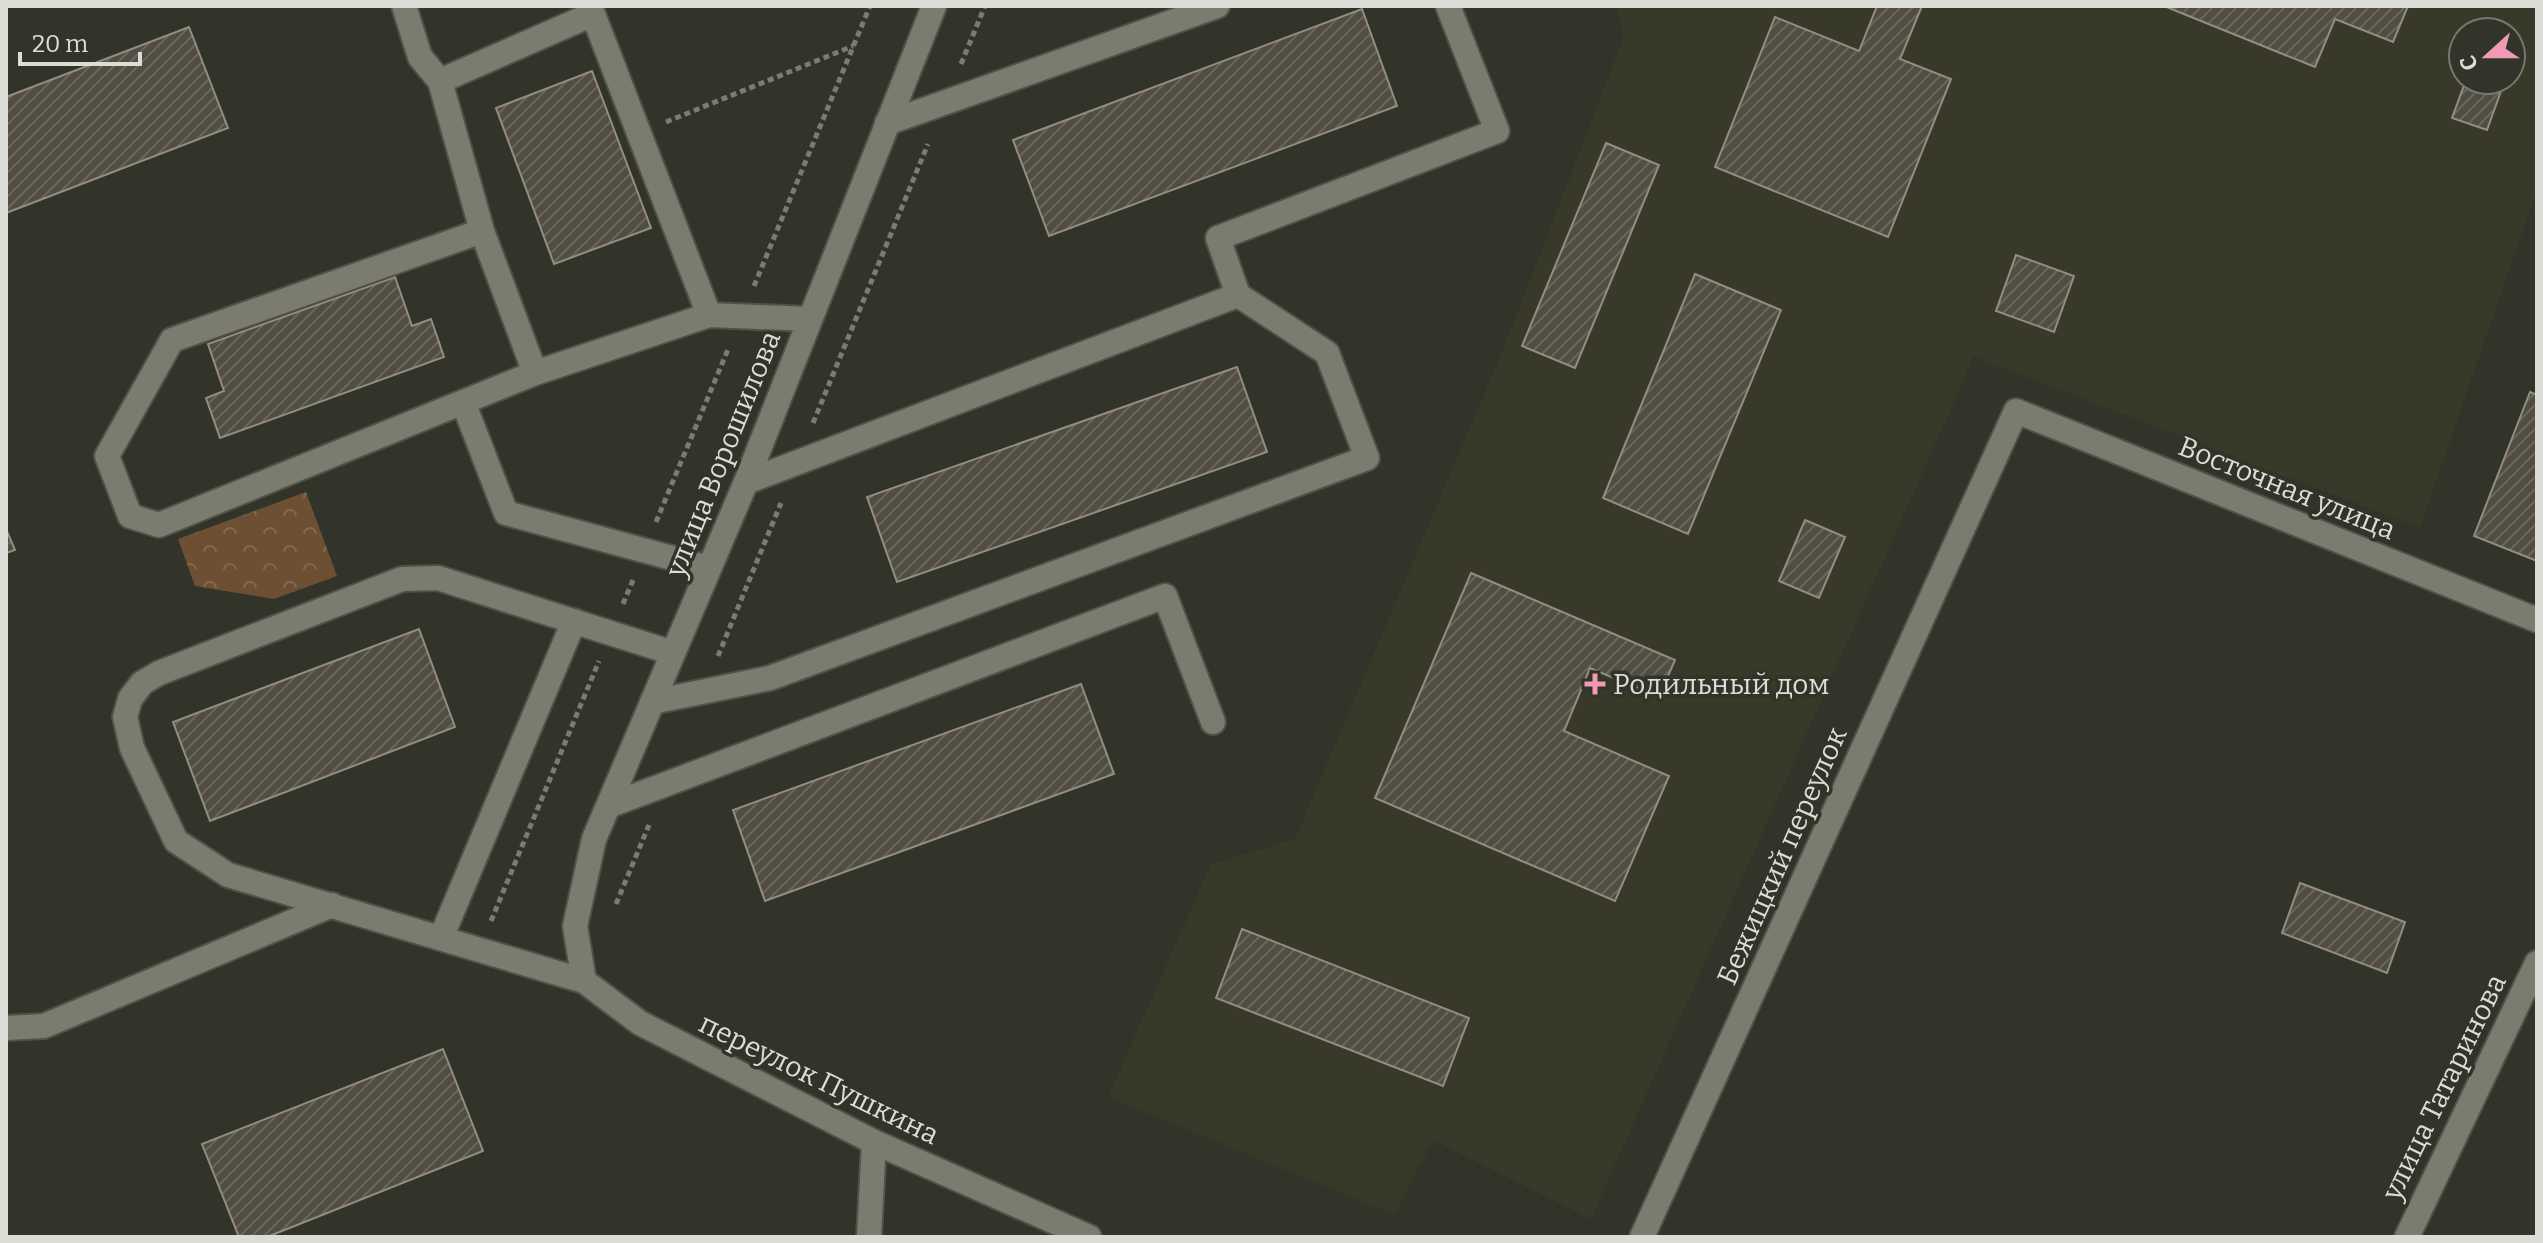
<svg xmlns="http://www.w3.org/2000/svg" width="2543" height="1243" font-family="Bitter,serif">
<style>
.built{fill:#383928;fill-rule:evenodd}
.park{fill:url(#park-crowns)}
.building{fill:url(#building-hatch);stroke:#928e82;stroke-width:2}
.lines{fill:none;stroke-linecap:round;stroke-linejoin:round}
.minor-casing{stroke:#505148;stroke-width:28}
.path{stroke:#7a7b72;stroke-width:5;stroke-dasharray:6 4;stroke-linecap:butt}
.minor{stroke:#7b7c6f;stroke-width:24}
.poi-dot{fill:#f09ab6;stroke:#323329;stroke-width:3}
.labels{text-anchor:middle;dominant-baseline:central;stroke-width:7;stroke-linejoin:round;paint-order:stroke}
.street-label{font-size:28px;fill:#dcddd6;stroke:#323329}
.poi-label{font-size:28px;fill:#dcddd6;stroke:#323329;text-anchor:start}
</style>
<defs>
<pattern id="park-crowns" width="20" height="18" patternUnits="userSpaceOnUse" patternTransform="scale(2)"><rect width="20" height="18" fill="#6d5033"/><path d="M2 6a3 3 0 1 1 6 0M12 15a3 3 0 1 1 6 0" fill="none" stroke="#816950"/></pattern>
<pattern id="building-hatch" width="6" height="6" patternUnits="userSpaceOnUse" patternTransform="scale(2)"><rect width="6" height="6" fill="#514d42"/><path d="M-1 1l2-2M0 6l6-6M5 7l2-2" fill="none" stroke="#69665d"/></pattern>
</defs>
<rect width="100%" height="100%" fill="#323329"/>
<path class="built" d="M1617,6h920v184l-117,338 -446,-171 -383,862 -158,-79 -38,75 -287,-118 103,-233 84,-25 209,-492 119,-308zM2463,32h48v48h-48z"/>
<path class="park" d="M306,492l31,84 -63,23 -79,-13 -17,-47z"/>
<path class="building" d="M1877,6h45l-22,53 51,20 -63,158 -173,-70 60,-150 84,34z
M2164,6h244l-15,36 -58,-23 -20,48z
M1362,9l35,97 -348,130 -36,-96z
M189,27l39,101 -222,85v-116z
M592,71l59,157 -97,36 -58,-156z
M2466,80h39l-18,50 -35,-12z
M1606,143l53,22 -84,203 -53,-22z
M2016,255l58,21 -20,56 -58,-21z
M1695,274l86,36 -93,224 -85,-36z
M395,277l17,49 19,-7 13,38 -224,81 -14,-40 18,-7 -16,-47z
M1237,367l30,85 -370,130 -30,-85z
M2530,392l7,3v166l-63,-25z
M1805,520l40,17 -26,61 -40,-17z
M6,529l9,21 -9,3z
M1471,573l204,87 -16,37 -69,-29 -26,63 105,45 -54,125 -240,-103z
M419,629l36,98 -245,94 -37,-99z
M1081,684l33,90 -349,127 -32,-91z
M2300,883l105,39 -18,51 -105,-40z
M1242,929l227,89 -26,68 -227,-88z
M443,1049l40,102 -216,86h-28l-37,-93z"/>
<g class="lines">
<g class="minor-casing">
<path id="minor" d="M404,6l16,51 20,24
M934,6l-188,476 -152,357 -19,87 9,55 56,42 234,119 215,95
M887,123l330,-117
M482,231l-310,109 -65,116 23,60 29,9 376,-152
M1238,295l-20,-57 279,-107 -49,-125
M709,315l-174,58 -53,-142 -42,-150 153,-67 116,301 101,4
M463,402l43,111 203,55
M652,702l118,-24 597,-220 -40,-105 -89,-58 -492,187
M608,806l557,-210 48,126
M441,938l133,-317
M584,981l-356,-106 -52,-34 -44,-93 -7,-31 5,-18 12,-16 17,-10 243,-94 36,-1 235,75
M6,1028l38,-2 288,-121
M869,1237l5,-95
M1642,1237l374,-826 521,209
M2407,1237l130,-274"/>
</g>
<path class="path" d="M961,64l24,-58
M666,122l187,-76
M754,286l116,-280
M813,423l115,-279
M656,522l73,-175
M623,604l10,-24
M718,656l63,-153
M616,904l33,-79
M491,921l108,-260"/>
<use href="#minor" class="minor"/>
</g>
<path class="poi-dot" d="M1591 672h8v8h8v8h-8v8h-8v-8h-8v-8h8z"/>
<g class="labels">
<g class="street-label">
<text transform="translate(723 454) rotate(-68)">улица Ворошилова</text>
<text transform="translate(2287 488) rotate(22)">Восточная улица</text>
<text transform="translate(1782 856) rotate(-66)">Бежицкий переулок</text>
<text transform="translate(819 1079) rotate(26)">переулок Пушкина</text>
<text transform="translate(2444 1087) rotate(-64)">улица Татаринова</text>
</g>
<g class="poi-label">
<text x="1613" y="684">Родильный дом</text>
</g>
</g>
<rect width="2543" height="1243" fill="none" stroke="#dcddd6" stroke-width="16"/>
<g transform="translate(2487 56) rotate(249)"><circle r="38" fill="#323329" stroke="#76776e" stroke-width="2"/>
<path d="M0-6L14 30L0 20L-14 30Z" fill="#f09ab6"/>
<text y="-12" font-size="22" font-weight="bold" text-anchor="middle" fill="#dcddd6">С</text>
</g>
<path d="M20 52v12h120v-12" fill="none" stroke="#dcddd6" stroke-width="4"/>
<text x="32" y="52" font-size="24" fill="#dcddd6" stroke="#323329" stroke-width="6" paint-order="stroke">20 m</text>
</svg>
